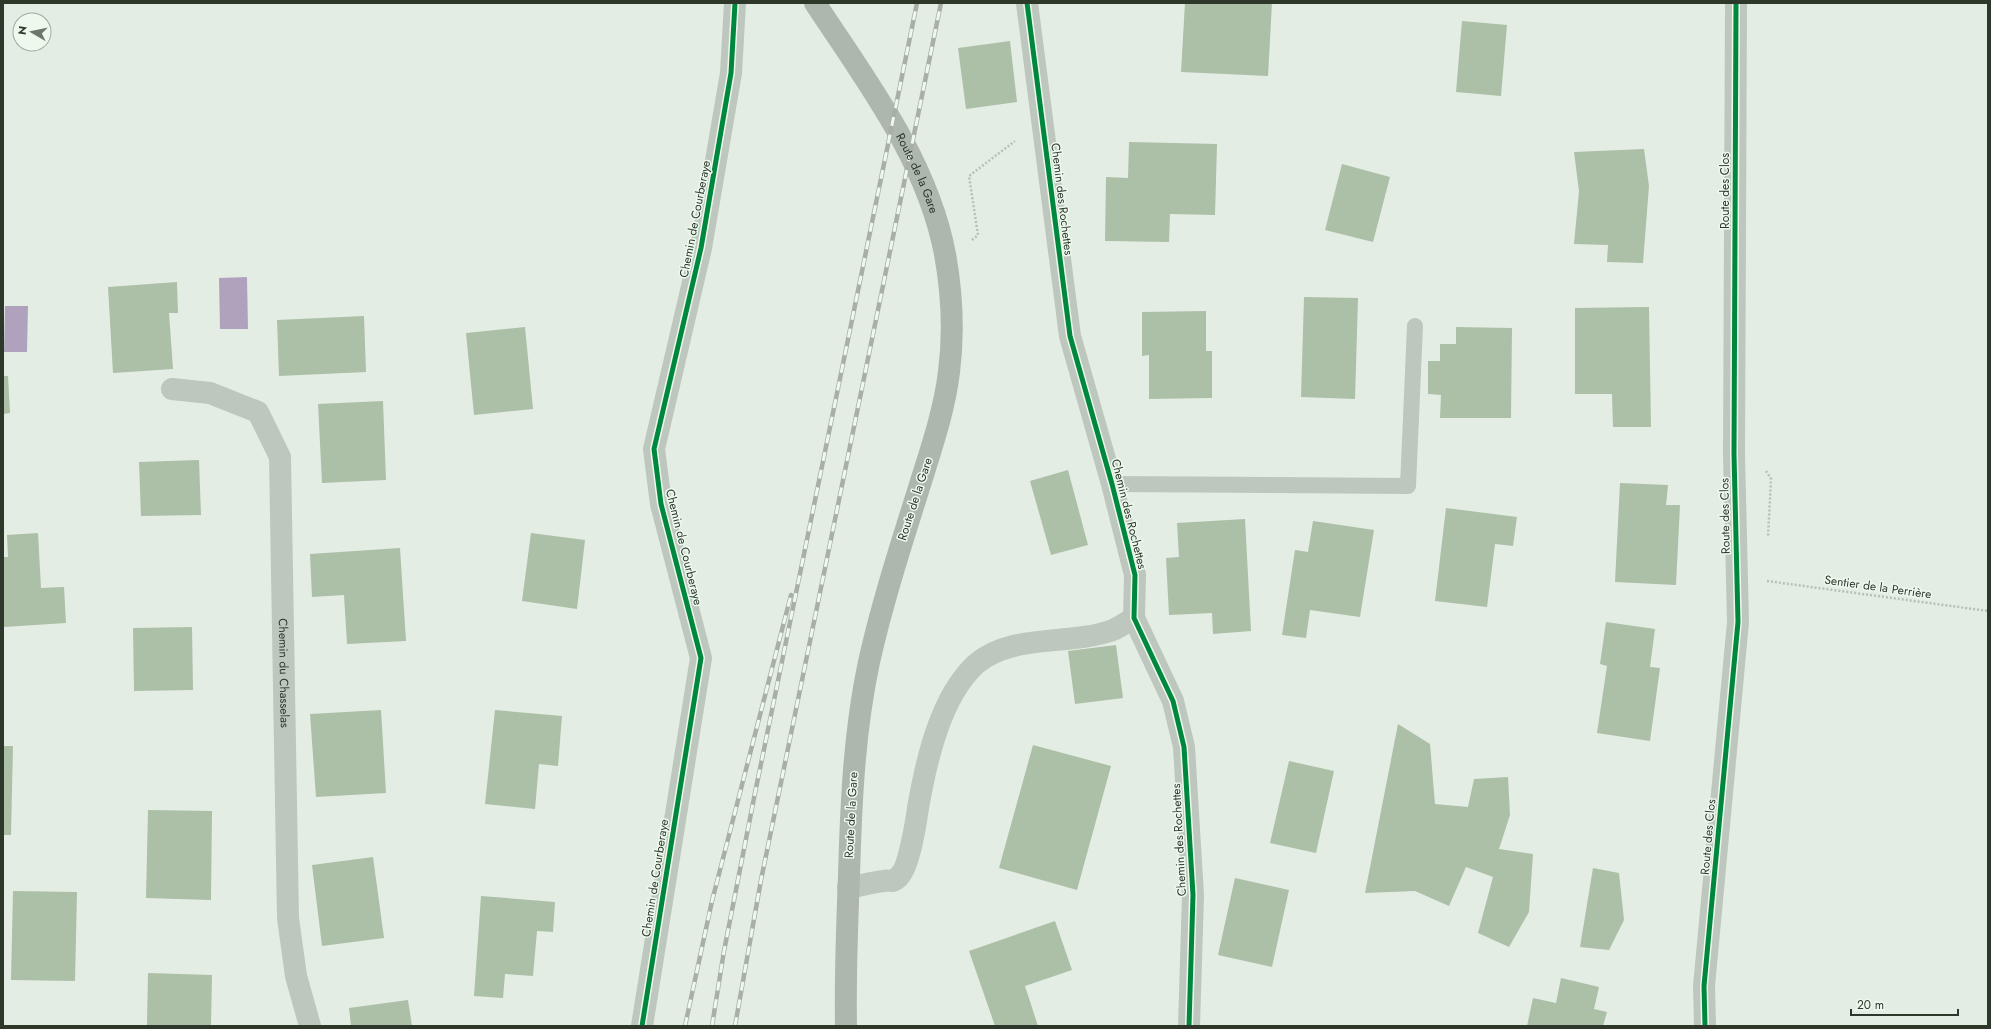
<svg xmlns="http://www.w3.org/2000/svg" width="1991" height="1029" font-family="Jost,sans-serif">
<style>
.water{fill:#b0a2bd}
.building{fill:#acbfa7}
.lines{fill:none;stroke-linecap:round;stroke-linejoin:round}
.path{stroke:#b6c0b5;stroke-width:2.5;stroke-dasharray:2 2;stroke-linecap:butt}
.service{stroke:#bdc7bd;stroke-width:16}
.minor{stroke:#bdc7bd;stroke-width:22}
.tertiary{stroke:#bdc7bd;stroke-width:22}
.secondary{stroke:#aeb7ad;stroke-width:22}
.rail-casing{stroke:#a7afa7;stroke-width:4.5}
.rail{stroke:#edf9ed;stroke-width:3;stroke-dasharray:9;stroke-linecap:butt}
.cycleway-casing{stroke:#edf9ed;stroke-width:8}
.cycleway{stroke:#00873e;stroke-width:5}
.labels{text-anchor:middle;dominant-baseline:central;stroke-width:3;stroke-linejoin:round;paint-order:stroke}
.street-label{font-size:12px;fill:#2d382b;stroke:#edf9ed}
</style>
<rect width="100%" height="100%" fill="#e4ede4"/>
<path class="water" d="M247,277l1,52h-28l-1,-51z
M5,306h23l-1,46h-23z"/>
<path class="building" d="M1185,3h87l-4,73 -87,-4z
M1462,21l45,4 -6,71 -45,-4z
M1010,41l7,61 -51,7 -8,-61z
M1129,142l88,2 -2,71 -45,-1 -1,28 -64,-1 1,-64 22,1z
M1644,149l5,37 -6,77 -36,-1 1,-17 -34,-1 5,-53 -5,-39z
M1342,164l48,13 -17,65 -48,-12z
M177,282l1,31h-9l4,56 -60,4 -5,-86z
M1304,297l54,1 -3,101 -54,-2z
M1649,307l2,120h-38l-1,-33h-37v-86z
M1206,311v40h6v47l-63,1v-44l-7,1v-44z
M364,316l2,56 -87,4 -2,-56z
M525,327l8,82 -59,6 -8,-82z
M1456,327l56,1 -1,90h-71l1,-23 -13,-1v-33h12v-17h16z
M3,376h5l2,37 -7,1z
M383,401l3,79 -64,3 -4,-79z
M199,460l2,55 -60,1 -2,-54z
M1068,470l20,75 -37,10 -21,-74z
M1620,483l48,2 -2,20h14l-4,80 -61,-3z
M1446,508l71,9 -4,29 -18,-2 -8,63 -52,-6z
M1245,519l6,112 -38,3 -1,-21 -43,2 -3,-57 13,-1 -2,-34z
M1313,521l61,9 -14,87 -50,-7 -4,28 -24,-3 13,-85 13,2z
M38,533l3,55 23,-1 2,36 -62,4 -1,-70h5l-1,-22z
M531,533l54,7 -8,69 -55,-8z
M400,548l6,93 -59,3 -3,-49 -32,2 -2,-43z
M1606,622l49,7 -5,38 10,1 -10,73 -53,-8 10,-67 -7,-2z
M192,627l1,63 -59,1 -1,-63z
M1116,645l7,53 -48,6 -7,-53z
M381,710l5,83 -70,4 -6,-83z
M495,710l67,6 -4,50 -19,-2 -4,45 -50,-5z
M1398,724l32,20 5,60 33,3 6,-28 34,-2 2,38 -11,34 34,5 -4,58 -20,35 -31,-14 15,-56 -27,-10 -17,39 -34,-15 -50,2z
M1033,745l78,21 -34,124 -78,-22z
M3,746h10l-2,89h-8z
M1289,761l45,10 -18,82 -46,-10z
M148,810l64,1 -1,89 -65,-2z
M373,857l11,81 -62,8 -10,-81z
M1593,868l26,5 5,47 -15,30 -29,-3z
M1235,878l54,12 -17,77 -54,-12z
M13,891l64,1 -2,89 -64,-1z
M481,896l74,6 -2,30 -16,-1 -4,45 -28,-2 -2,24 -29,-2z
M1055,921l17,49 -47,16 13,40h-43l-26,-75z
M148,973l64,2 -1,51h-64z
M1561,978l38,9 -5,22 13,3 -4,14h-76l6,-28 23,5z
M408,1000l4,26h-61l-2,-18z"/>
<g class="lines">
<path class="path" d="M972,240l6,-5 -9,-59 46,-35
M1766,471l5,8 -3,58
M1767,581l221,30"/>
<path class="service" d="M1112,484l296,2 7,-160"/>
<g class="minor">
<path d="M1027,3l43,333 42,148 23,91 -1,43 39,83 11,46 9,148 -4,131"/>
<path id="s1" d="M172,389l38,4 48,19 22,45 8,461 8,58 14,50"/>
<path d="M848,888c12,-2 24,-6 36,-7 3,-1 6,0 9,0 2,-1 6,-4 7,-6 9,-8 16,-53 18,-67 8,-46 22,-111 58,-144 36,-31 94,-18 137,-34 7,-3 14,-8 21,-12"/>
<path d="M642,1026l59,-368 -40,-154 -7,-55 47,-201 30,-175 4,-70"/>
</g>
<path class="tertiary" d="M1705,1026l-1,-40 34,-364 -4,-168 2,-451"/>
<path class="secondary" id="s2" d="M815,3c52,79 112,157 130,251 7,39 9,79 4,118 -5,41 -19,80 -31,119 -18,57 -36,113 -49,171 -15,70 -18,142 -20,214 -2,50 -4,100 -3,150"/>
<g class="rail-casing">
<path id="rail" d="M685,1026l27,-125 79,-306
M712,1026l12,-75 31,-158 162,-790
M735,1026l26,-146 180,-877"/>
</g>
<use href="#rail" class="rail"/>
<g class="cycleway-casing">
<path id="cycleway" d="M1027,3l43,333 42,148 23,91 -1,43 39,83 11,46 9,148 -4,131
M642,1026l59,-368 -40,-154 -7,-55 47,-201 30,-175 4,-70
M1705,1026l-1,-40 34,-364 -4,-168 2,-451"/>
</g>
<use href="#cycleway" class="cycleway"/>
</g>
<g class="labels">
<g class="street-label">
<text stroke="none"><textPath href="#s2" startOffset="199">Route de la Gare</textPath></text>
<text transform="translate(1725 191) rotate(-90)">Route des Clos</text>
<text transform="translate(1062 199) rotate(83)">Chemin des Rochettes</text>
<text transform="translate(695 219) rotate(-79)">Chemin de Courberaye</text>
<text transform="translate(915 499) rotate(-72)">Route de la Gare</text>
<text transform="translate(1129 514) rotate(76)">Chemin des Rochettes</text>
<text transform="translate(1725 516) rotate(-91)">Route des Clos</text>
<text transform="translate(684 547) rotate(76)">Chemin de Courberaye</text>
<text transform="translate(1878 587) rotate(8)">Sentier de la Perrière</text>
<text stroke="none"><textPath href="#s1" startOffset="356">Chemin du Chasselas</textPath></text>
<text transform="translate(851 815) rotate(-87)">Route de la Gare</text>
<text transform="translate(1708 837) rotate(-85)">Route des Clos</text>
<text transform="translate(1179 840) rotate(-93)">Chemin des Rochettes</text>
<text transform="translate(655 878) rotate(-81)">Chemin de Courberaye</text>
</g>
</g>
<rect width="1991" height="1029" fill="none" stroke="#2d382b" stroke-width="8"/>
<g transform="translate(32 32) rotate(279)"><circle r="19" fill="#edf9ed" stroke="#a0ac9f"/>
<path d="M0-3L7 15L0 10L-7 15Z" fill="#6d776c"/>
<text y="-6" font-size="11" font-weight="bold" text-anchor="middle" fill="#2d382b">N</text>
</g>
<path d="M1851 1009v6h107v-6" fill="none" stroke="#2d382b" stroke-width="2"/>
<text x="1857" y="1009" font-size="12" fill="#2d382b" stroke="#edf9ed" stroke-width="3" paint-order="stroke">20 m</text>
</svg>
